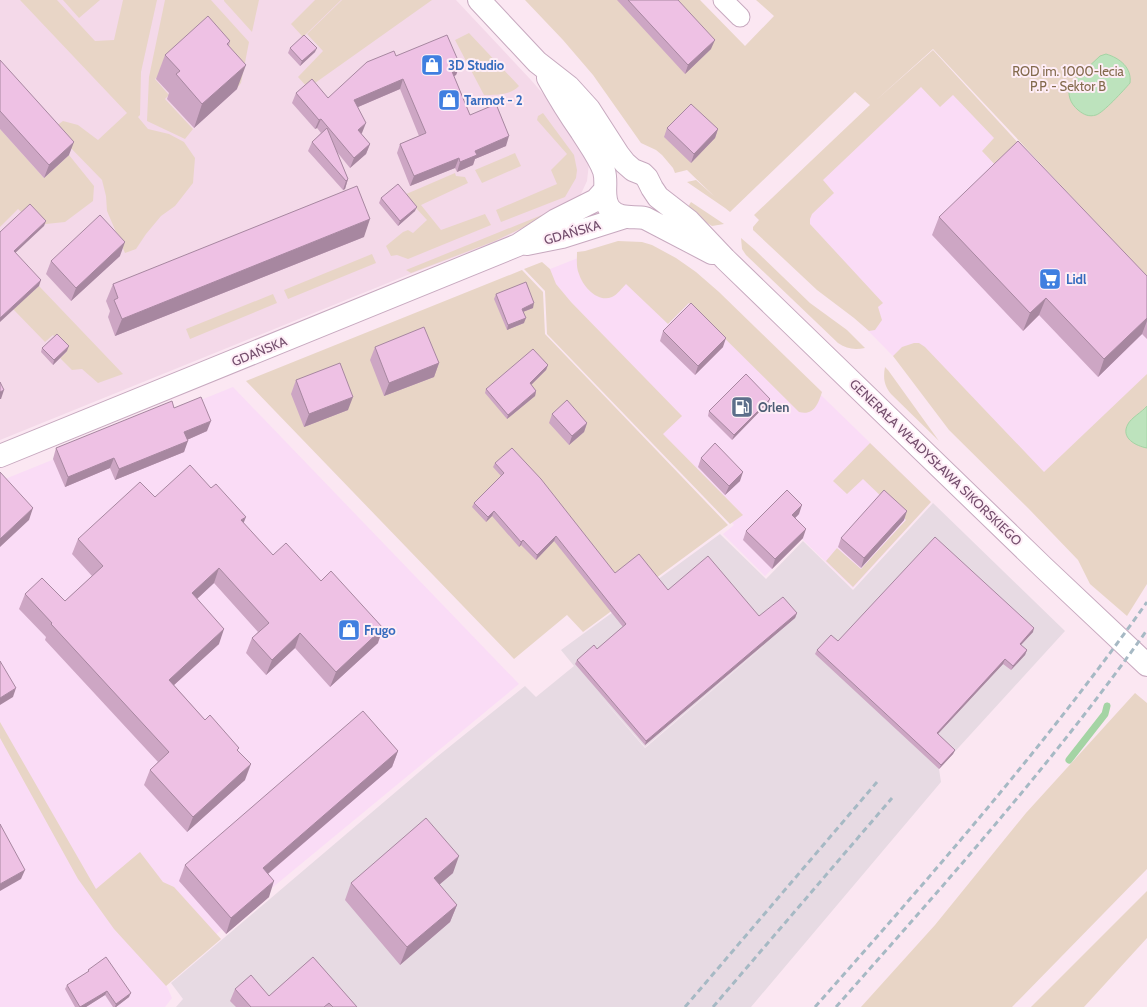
<svg xmlns="http://www.w3.org/2000/svg" width="1147" height="1007" font-family="Cabin,sans-serif">
<style>
.residential{fill:#f4d9e9}
.commercial{fill:#fadcf6}
.industrial{fill:#e7dae3;fill-rule:evenodd}
.green{fill:#e8d5c6}
.water{fill:#bde3bd;stroke:#a4d4a4}
.lines{fill:none;stroke-linecap:round;stroke-linejoin:round}
.stream{stroke:#a4d4a4;stroke-width:7}
.minor-casing{stroke:#c7a9bf;stroke-width:21}
.tertiary-casing{stroke:#c7a9bf;stroke-width:24}
.minor{stroke:#fff;stroke-width:19}
.tertiary{stroke:#fff;stroke-width:22}
.rail{stroke:#a6b9c4;stroke-width:3;stroke-dasharray:6 4;stroke-linecap:butt}
.wall{fill:#cda6c4}
.shaded-wall{fill:#a787a0}
.building{fill:#eec1e4;stroke:#a787a0}
.labels{text-anchor:middle;dominant-baseline:central;stroke-width:4;stroke-linejoin:round;paint-order:stroke}
.shop-label{font-size:13px;font-weight:bold;fill:#366cbe;stroke:#feedf6;text-anchor:start}
.park-label{font-size:13px;fill:#836a4c;stroke:#feedf6}
.street-label{font-size:13px;fill:#734d6c;stroke:#feedf6}
.service-label{font-size:13px;font-weight:bold;fill:#4e5e75;stroke:#feedf6;text-anchor:start}
</style>
<rect width="100%" height="100%" fill="#fbe7f2"/>
<path class="residential" d="M0,0h456l75,80 26,30 32,53 -2,18 -7,15 -15,12 -70,34 -90,34 -405,164z"/>
<path class="commercial" d="M932,56l215,225v184l-65,83 -326,-331z
M583,256l130,34 218,212 -78,86 -51,-49 -37,37 -42,-42 11,-9 -184,-191 -5,-63z
M233,387l286,297 -356,294 9,20 -7,9h-165v-526z"/>
<path class="industrial" d="M933,503l132,128 -126,138 2,13 -190,225h-575l7,-8 -12,-16 267,-227 87,-70 11,11 38,-31 -13,-16 159,-116 46,45 37,-38 50,49zM786,627l-141,121 -50,-58 50,57z"/>
<path class="green" d="M20,0h37l38,41 19,-1 9,-40h34l-16,72 -1,43 -2,2 10,12 21,5 15,8 11,16 -2,25 -18,23 -14,10 -15,18 -10,15 -11,4 -18,-42 -1,-15 -4,-16 -35,-36 -11,-18 7,-5 15,4 20,15 29,-27z
M63,0h37l-21,18z
M165,0h46l38,42 -8,41 -4,5 -38,-49 -44,40 14,16 -4,4 28,30 -8,10 -38,-18 2,-44z
M224,0h35l-7,32 -28,-31z
M315,0h26l-38,37 -12,-13z
M342,0h90l-124,88 -10,-11 25,-26 -16,-17z
M525,0h175l45,46 29,-30 -18,-16h391v277l-214,-228 -59,53 59,-52 89,97 -23,22 -17,-18 12,-13 -41,-43 -13,12 -19,-20 -98,93 11,13 -22,21 -2,5v5l73,79 -5,4 4,13 -7,10 -6,1 -15,-13 -37,-28 -64,-60v-3l6,-7 -5,-5 116,-110 -15,-13 -125,120 -5,-4 -38,-26 9,-2 19,17 -28,-27 -12,3 -2,-5 -11,-13 -6,-5 -15,-7 -48,-68 -30,-35z
M469,33l50,53c-8,9 -23,9 -35,9l-29,-55z
M543,113l31,42 3,15 -1,8 -11,19 -64,25 -5,-12 61,-26 -6,-14 16,-16 -30,-34 1,-4z
M0,129l44,49 25,-23 25,31 -1,15 -28,21 -29,3 -18,-16 -18,18z
M515,153l6,13 -39,17 -7,-13z
M455,173l1,3 9,1 3,6 -47,22 20,25 44,-16 6,11 -83,34 -11,-4 -6,1 -5,-10 17,-14 5,-2 5,3 14,-13 -23,-25z
M691,202l33,22 -12,2 -26,-16z
M564,206v2l-69,33 -84,32 -5,-3z
M741,238l14,12 55,53 37,27 18,18c-11,2 -18,1 -27,-5l-92,-88 -4,-6z
M618,241l24,1 10,3 24,13 20,14 23,20 103,100c-4,12 -8,24 -23,20l-110,-109 -21,21 -42,-40c-4,4 -9,11 -14,13 -14,6 -29,-10 -33,-23 -3,-7 -2,-14 -2,-22l8,-1z
M372,254l4,9 -88,36 -4,-9z
M542,262l8,7 6,15 15,18 111,114 -19,18 80,81 -13,9 -183,-190 -2,-43 -21,-22z
M522,270l21,22 2,42 183,191 -145,107 -16,-17 -53,44 -268,-278z
M39,286l84,88 -25,9 -16,-14 -10,1 -12,-12 7,-7 -14,-16 -8,7 -32,-33z
M273,294l4,9 -87,36 -4,-10z
M914,343h5l6,4 119,125 103,-98v210l-20,32 -37,-32 -12,-24 -50,-52 -79,-78 -56,-74 9,-9z
M885,367l3,3 51,71 -48,-47c-7,-9 -8,-16 -6,-27z
M870,443l61,59 -78,85 -27,-26 11,-13 24,21 45,-49 -43,-41 -16,15 -14,-13z
M1135,693l12,10v166l-135,138h-151l74,-82 91,-112z
M0,722l96,167 44,-37 23,30 11,5 47,52 -55,47 -52,-57 -36,-50 -78,-141z
M1147,891v47l-63,69h-53z"/>
<path class="water" d="M1106,54c14,4 26,14 24,29 -6,7 -27,30 -34,32 -7,2 -12,0 -18,-5 -8,-7 -10,-14 -9,-25l31,-29z
M1147,406v42c-11,-2 -27,-10 -19,-24 3,-6 14,-12 19,-18z"/>
<g class="lines">
<path class="stream" d="M1069,760l36,-46 2,-8"/>
<g class="minor-casing">
<path id="minor" d="M723,0l17,17"/>
</g>
<g class="tertiary-casing">
<path id="tertiary" d="M479,0l58,62 32,25 20,22 29,45 7,9 8,7 10,4 4,4 5,10 6,9 31,24 36,38 318,308 104,98
M548,78c10,18 21,36 33,53 8,13 18,26 23,40 4,13 -3,27 6,38 9,11 23,7 35,9l67,35
M527,244l35,-7 63,-20
M0,456l518,-211 38,-25 40,-20 8,-9"/>
</g>
<use href="#minor" class="minor"/>
<use href="#tertiary" class="tertiary"/>
<path class="rail" d="M685,1007l192,-225
M713,1007l179,-209
M815,1007c116,-131 231,-262 332,-405
M836,1007c108,-122 217,-244 311,-377"/>
</g>
<path class="wall" d="M617,0h61l33,49 -26,25z
M230,41l-1,5 8,43 -43,39 -27,-29 2,-6 -13,-14 9,-24z
M290,48l25,4 -15,14 -12,-13z
M396,56l64,9 -4,10 -2,1 16,39 36,31 -31,13 -2,6 -16,7 -2,-4 -45,18 -13,-33 3,-9 19,-8 -19,-47 -42,18 4,26 -1,1 9,10 -4,10 -16,14 -13,-16 11,27 -3,10 -2,1 -35,-39 4,-9 9,-9 -4,-5 -2,1 -23,-26 4,-10 32,5z
M0,60l69,95 -25,23 -44,-49z
M667,128l51,1 -3,9 -24,25 -27,-26z
M381,198l34,13 -17,15 -19,-23z
M939,217l208,59v63l-5,-5 -44,43 -59,-62 -16,16 -91,-96z
M364,237l-249,99 -7,-19 2,-6 -4,-10 7,-17z
M120,256l-49,45 -25,-27 5,-13z
M496,294l37,14 -10,4 1,11 -17,7 -13,-31z
M663,331l60,16 -28,28 -35,-34z
M375,347l64,16 -5,14 -50,19 -14,-36z
M42,348l25,3 -14,14 -12,-13z
M548,365l-2,5 -15,15 5,6 -1,5 -28,23 -22,-26 1,-4z
M296,380l52,30 -44,17 -13,-33z
M770,399l-2,4 -36,37 -24,-24 1,-5z
M174,408l33,23 -20,9 -3,12 -69,28 -5,-12 -45,19 -12,-28 3,-11z
M552,414l35,9 -3,9 -15,13 -20,-22z
M701,458l39,23 -15,14 -27,-28z
M495,463l120,110 53,17 91,26 38,-3 -2,5 -150,127 -70,-81 2,-4 20,-11 26,-22 -69,-86 -18,19 -15,-15 -2,2 -27,-31 -6,6 -14,-15 2,-4 27,-27 -8,-9z
M211,488l62,67 48,26 57,62 -48,44 -35,-39 -29,27 -20,-22 6,-15 6,-6 -44,-49 -17,16 22,45 -45,41 31,35 33,31 7,29 -58,52 -43,-47 6,-15 8,-8 -113,-122 1,-3 -27,-28 6,-15 40,7 27,-25 -20,-22 6,-15 77,-42z
M799,514l-4,4 8,20 -31,31 -29,-29 3,-9z
M904,520l-43,48 -23,-21 3,-9z
M1033,632l-12,13 6,5 -2,5 -14,15 -8,-6 -65,70 17,16 -2,4 -14,15 -124,-115 2,-4 21,-9z
M398,751l-6,16 -124,107 1,23 -43,37 -47,-53 6,-16z
M453,873l-14,12 18,20 -7,17 -50,43 -55,-65 6,-17z
M313,957l44,50h-121l-6,-6 5,-12 34,7z
M88,970l41,27 -13,10h-3l-8,-12 -19,12h-11l-10,-18 2,-4 21,-13z"/>
<path class="shaded-wall" d="M715,40l-4,9 -26,25 3,-9z
M317,48l-2,4 -15,14 2,-5z
M246,65l-9,24 -43,39 8,-24z
M460,65l-4,10 -8,4 3,-10z
M403,79l-3,10 -49,21 3,-10z
M321,119l-4,9 -2,1 4,-9z
M366,123l-4,10 -8,7 4,-10z
M718,129l-3,9 -24,25 3,-9z
M509,136l-3,10 -31,13 -2,6 -16,7 3,-10 15,-11z
M74,142l-5,13 -25,23 5,-13z
M370,144l-4,10 -16,14 4,-10z
M459,158l-4,10 -45,18 4,-10z
M348,179l-3,10 -2,1 3,-9z
M417,207l-2,4 -17,15 2,-5z
M370,219l-6,18 -249,99 7,-17z
M46,221l-2,5 -32,30 2,-5z
M125,242l-5,14 -49,45 5,-13z
M41,280l-2,6 -39,36v-4z
M1046,298l-7,17 -16,16 7,-18z
M534,303l-1,5 -13,5 2,-4z
M526,318l-2,5 -17,7 1,-5z
M1147,318v3l-5,13 -44,43 6,-18z
M726,338l-3,9 -28,28 3,-9z
M69,346l-2,5 -14,14 1,-5z
M439,363l-5,14 -50,19 5,-13z
M548,365l-2,5 -18,18 2,-5z
M4,390l-3,9h-1v-7z
M536,391l-1,5 -28,23 1,-4z
M353,397l-5,13 -44,17 5,-13z
M770,399l-2,4 -36,37 2,-5z
M211,421l-4,10 -27,12 4,-11z
M587,423l-3,9 -15,13 3,-9z
M188,441l-4,11 -69,28 4,-11z
M114,458l-4,10 -45,19 3,-10z
M743,472l-3,9 -15,14 4,-9z
M802,505l-3,9 -10,10 3,-9z
M33,508l-4,12 -29,27v-8z
M494,511l-2,5 -6,6 2,-5z
M907,511l-3,9 -43,48 3,-10z
M246,517l-6,15 1,-12z
M806,529l-3,9 -31,31 3,-10z
M556,536l-2,5 -18,19 1,-5z
M523,540l-2,5 -2,2 2,-5z
M219,568l-5,15 -28,26 6,-16z
M797,613l-2,5 -150,127 1,-4z
M383,628l-5,15 -48,44 6,-15z
M1034,628l-1,4 -15,16 2,-4z
M224,629l-5,15 -56,51 6,-15z
M300,633l-5,15 -29,27 6,-15z
M1027,650l-2,5 -14,15 2,-4z
M1005,659l-2,5 -68,73 2,-4z
M16,688l-3,9 -13,8v-7z
M955,750l-2,4 -14,15 2,-4z
M398,751l-6,16 -135,116 6,-15z
M251,764l-6,16 -58,52 6,-15z
M459,856l-6,17 -26,22 7,-17z
M25,870l-4,9 -21,12v-7z
M274,881l-5,16 -43,37 5,-16z
M457,905l-7,17 -50,43 7,-18z
M107,991l-2,4 -19,12h-6z
M131,993l-2,4 -13,10h-1l1,-3z"/>
<path class="building" d="M628,0h50l37,40 -27,25z
M208,16l22,25 -3,3 19,21 -44,39 -26,-30 4,-3 -15,-16z
M304,35l13,13 -15,13 -12,-13z
M447,35l13,30 -9,4 19,46 26,-11 13,32 -34,15 2,4 -17,7 -1,-4 -45,18 -14,-32 26,-11 -23,-54 -49,21 12,23 -8,7 12,14 -16,14 -33,-39 -2,1 -23,-27 16,-14 16,19 39,-36 27,-11 2,5z
M0,60l74,82 -25,23 -49,-54z
M691,104l27,25 -24,25 -27,-26z
M327,128l21,51 -2,2 -34,-39z
M1018,141l129,135v42l-43,41 -58,-61 -16,15 -91,-96z
M398,184l19,23 -17,14 -19,-23z
M357,186l13,33 -248,100 -8,-19 4,-2 -5,-14z
M30,204l16,17 -32,30 27,29 -41,38v-86z
M100,215l25,27 -49,46 -25,-27z
M526,282l8,21 -12,6 4,9 -18,7 -12,-31z
M691,303l35,35 -28,28 -35,-35z
M424,327l15,36 -50,20 -14,-36z
M57,334l12,12 -15,14 -12,-12z
M533,349l15,16 -18,18 6,8 -28,24 -22,-26z
M340,363l13,34 -44,17 -13,-34z
M746,374l24,25 -36,36 -25,-24z
M0,382l4,8 -4,2z
M201,397l10,24 -27,11 4,9 -69,28 -5,-11 -46,19 -12,-29 116,-47 2,7z
M567,400l20,23 -15,13 -20,-22z
M715,443l28,29 -14,14 -28,-28z
M512,448l29,31 74,94 24,-19 29,36 40,-34 51,60 24,-19 14,16 -151,128 -69,-81 17,-15 3,4 29,-25 -70,-88 -19,19 -14,-15 -2,2 -27,-31 -6,6 -14,-14 30,-30 -9,-10z
M190,465l21,23 5,-4 30,33 -5,3 32,35 13,-12 35,38 10,-10 52,57 -47,44 -36,-39 -28,27 -20,-22 17,-15 -50,-55 -27,25 32,36 -55,51 36,40 5,-5 29,33 -2,2 14,14 -58,53 -43,-47 19,-18 -118,-128 1,-1 -27,-29 17,-16 23,23 38,-35 -25,-27 62,-57 15,15z
M0,472l33,36 -33,31z
M787,490l15,15 -10,10 14,14 -31,30 -29,-28z
M884,490l23,21 -43,47 -23,-20z
M935,537l99,91 -14,16 7,6 -14,16 -8,-7 -68,74 18,17 -14,15 -124,-115 14,-15 7,6z
M0,661l16,27 -16,10z
M363,711l35,40 -135,117 11,13 -43,37 -46,-53z
M426,818l33,38 -25,22 23,27 -50,42 -56,-64z
M0,824l25,46 -25,14z
M106,957l25,36 -15,11 -9,-13 -27,16 -13,-22 22,-14 -1,-1z
M313,957l44,50h-24l-4,-4 -5,4h-73l-16,-18 16,-14 18,21z"/>
<defs>
<g id="shop-square" transform="scale(1.15)"><rect x="-9" y="-9" width="18" height="18" rx="4" fill="#3f7fe0" stroke="#feedf6"/><path d="M-5-2.5h2.3a2.7 3.5 0 0 1 5.4 0H5L5.5 6h-11ZM-1.5-2.5h3a1.5 2.3 0 0 0-3 0Z" fill="#fff"/></g>
<g id="supermarket-square" transform="scale(1.15)"><rect x="-9" y="-9" width="18" height="18" rx="4" fill="#3f7fe0" stroke="#feedf6"/><path d="M-6-5.5h2.5l.6 2H6L4.5 2H-2.5L-4.4-4H-6ZM-1.5 3.2a1.3 1.3 0 1 0 .1 0ZM3 3.2a1.3 1.3 0 1 0 .1 0Z" fill="#fff"/></g>
<g id="fuel-square" transform="scale(1.15)"><rect x="-9" y="-9" width="18" height="18" rx="4" fill="#5c6f8a" stroke="#feedf6"/><path d="M-5.5-6h7V0h2V4h1.3V-2.5L3-4.5l.8-.8L6-3V5H2.5V1h-1V6h-7ZM-4.2-4.7v3.2H.2V-4.7Z" fill="#fff"/></g>
</defs>
<g fill-rule="evenodd">
<use href="#shop-square" x="432" y="65"/>
<use href="#shop-square" x="449" y="100"/>
<use href="#supermarket-square" x="1050" y="279"/>
<use href="#fuel-square" x="742" y="407"/>
<use href="#shop-square" x="349" y="630"/>
</g>
<g class="labels">
<g class="shop-label">
<text x="448" y="65">3D Studio</text>
<text x="464" y="100">Tarmot - 2</text>
<text x="1066" y="279">Lidl</text>
<text x="364" y="630">Frugo</text>
</g>
<g class="park-label">
<text x="1068" y="71">ROD im. 1000-lecia<tspan x="1068" dy="15">P.P. - Sektor B</tspan></text>
</g>
<g class="street-label">
<text transform="translate(572 232) rotate(-16)">GDAŃSKA</text>
<text transform="translate(259 351) rotate(-22)">GDAŃSKA</text>
<text transform="translate(936 462) rotate(44)">GENERAŁA WŁADYSŁAWA SIKORSKIEGO</text>
</g>
<g class="service-label">
<text x="758" y="407">Orlen</text>
</g>
</g>
</svg>
